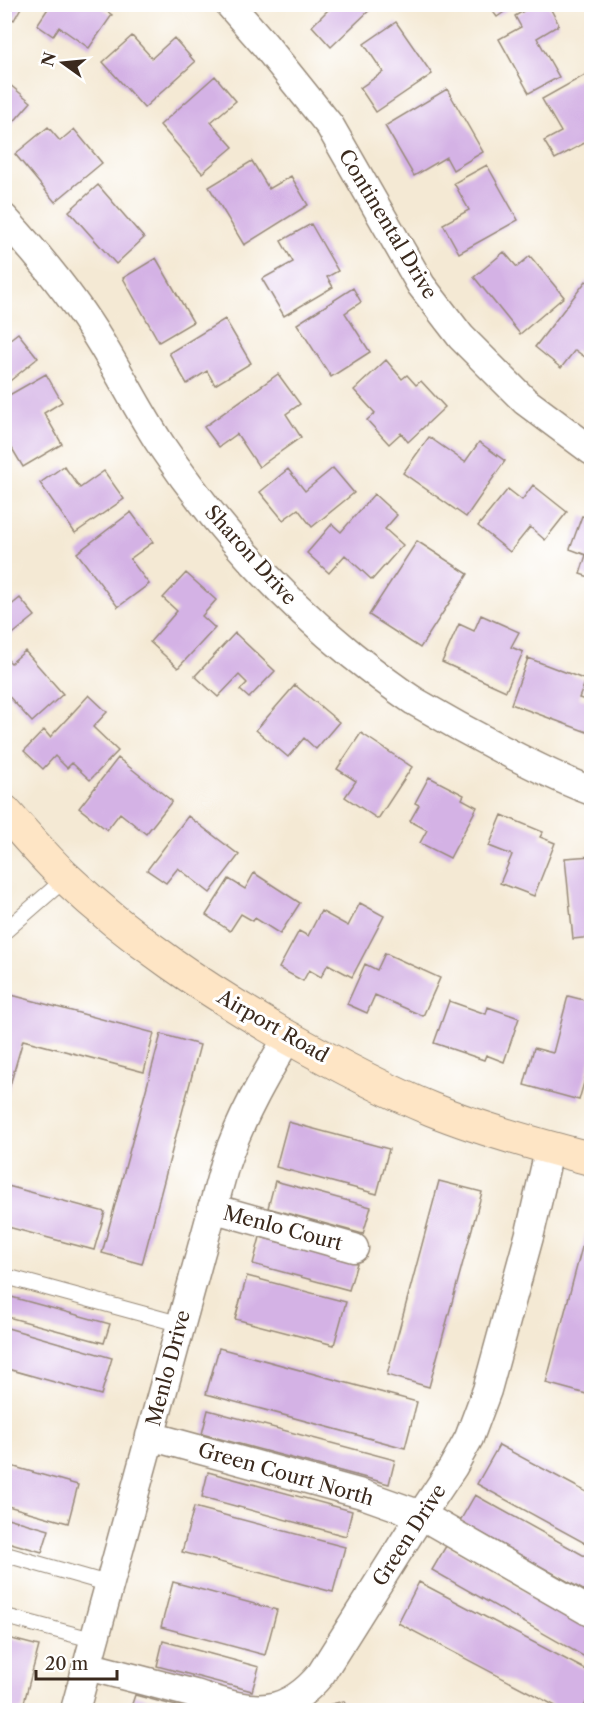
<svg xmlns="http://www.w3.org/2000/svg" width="596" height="1715" font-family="'Libre Caslon Text',serif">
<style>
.building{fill:#d4b2e5}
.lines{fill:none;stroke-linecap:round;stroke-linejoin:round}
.lane-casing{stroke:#988a79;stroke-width:17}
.street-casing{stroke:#988a79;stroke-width:31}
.secondary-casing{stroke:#988a79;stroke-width:35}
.lane{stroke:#fff;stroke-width:15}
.street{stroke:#fff;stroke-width:28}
.secondary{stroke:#fee5c5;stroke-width:33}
.labels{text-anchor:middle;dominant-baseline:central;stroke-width:6;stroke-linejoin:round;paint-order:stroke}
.street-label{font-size:20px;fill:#3b2a1e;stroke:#fff}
</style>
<rect width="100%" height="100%" fill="#fff"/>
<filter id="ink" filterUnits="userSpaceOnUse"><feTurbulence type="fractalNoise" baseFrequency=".0167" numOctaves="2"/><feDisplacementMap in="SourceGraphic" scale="12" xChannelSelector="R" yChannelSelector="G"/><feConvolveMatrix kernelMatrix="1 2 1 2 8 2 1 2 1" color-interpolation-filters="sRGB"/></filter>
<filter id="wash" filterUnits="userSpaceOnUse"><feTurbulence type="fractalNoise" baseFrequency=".008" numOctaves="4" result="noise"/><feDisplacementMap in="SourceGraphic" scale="24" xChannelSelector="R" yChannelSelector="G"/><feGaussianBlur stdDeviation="1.35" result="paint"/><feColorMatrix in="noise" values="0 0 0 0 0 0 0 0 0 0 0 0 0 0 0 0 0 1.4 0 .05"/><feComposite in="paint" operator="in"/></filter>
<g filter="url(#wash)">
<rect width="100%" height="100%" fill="#f4e9d4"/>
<g id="blocks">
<path class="building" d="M4,4h19l-9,16 -10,-6z
M51,4h46l15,11 -23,33 -30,-21 -6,9 -16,-11z
M325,4h51l-45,43 -19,-21 17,-17z
M535,4h13l11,21 -22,13 22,39 -30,16 -30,-54 22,-12 -6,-11z
M488,5h26l-17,12z
M396,22l36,52 -56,38 -16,-24 23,-16 -19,-28z
M132,36l20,22 22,-20 21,24 -51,46 -41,-46z
M592,71v68l-37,20 -11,-18 17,-9 -19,-33z
M215,76l21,25 -25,21 22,25 -31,26 -42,-48z
M4,80l27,22 -27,31z
M447,89l36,63 -30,18 -7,-13 -32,19 -29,-50z
M48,127l12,14 14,-12 28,34 -47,39 -40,-48z
M252,161l17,28 22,-13 17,29 -64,40 -35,-58z
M487,165l31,55 -59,33 -16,-29 26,-14 -15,-27z
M98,185l46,53 -28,26 -47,-53z
M311,224l27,47 -11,6 6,10 -49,29 -22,-37 31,-17 -12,-21z
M504,252l13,15 13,-11 34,41 -44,37 -46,-57z
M156,258l37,64 -34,20 -36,-64z
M586,281l6,4v77l-17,-12 -14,18 -26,-21z
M353,288l8,14 -16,11 25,39 -39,25 -34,-53z
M225,319l26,44 -36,22 -8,-14 -20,13 -18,-31z
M18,333l20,25 -33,27v-42z
M386,360l16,19 5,-4 9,10 5,-4 24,26 -37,35 -7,-9 -12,11 -22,-24 8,-7 -21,-23z
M46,374l16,28 -18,11 18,31 -39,23 -19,-32v-37z
M278,374l22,30 -14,10 15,23 -42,30 -22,-33 -18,13 -15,-20z
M429,437l36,25 14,-20 26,19 -39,56 -63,-44z
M64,466l16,22 24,-17 20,28 -49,34 -35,-50z
M333,468l21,25 -42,34 -14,-18 -15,11 -23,-28 28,-23 17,22z
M533,485l34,27 -22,28 -15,-13 -20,25 -32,-26 30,-37 14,11z
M374,494l23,21 -12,14 18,16 -31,35 -27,-25 -16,18 -22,-20 25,-29 9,8z
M131,512l22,30 -23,17 19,25 -31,23 -41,-54z
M582,516l10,3v59l-12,-4 6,-19 -16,-6z
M417,541l51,33 -48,74 -51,-33z
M186,573l30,27 -14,16 13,12 -37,40 -28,-26 27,-31 -14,-13z
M20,598l15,18 -31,25v-30z
M481,615l38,17 -8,15 12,5 -17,39 -64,-29 17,-38 15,7z
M235,633l40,38 -26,27 -9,-8 7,-7 -8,-8 -21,22 -23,-21z
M25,651l38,43 -31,28 -28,-31v-35l7,7z
M528,658l58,22 -7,18 13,4v18l-5,12 -76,-28z
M295,685l44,37 -23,27 -12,-11 -16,19 -32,-27z
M89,695l18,17 -14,15 25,24 -28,29 -18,-17 -5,5 -12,-12 -12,13 -19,-18 20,-21 6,7z
M361,733l51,34 -34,52 -33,-22 11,-16 -19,-12z
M118,758l54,43 -26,33 -26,-21 -13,17 -28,-22z
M429,777l35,18 -2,4 15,8 -27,51 -30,-15 7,-13 -17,-9 9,-16 -4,-2z
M502,815l41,17 -3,5 15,6 -21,53 -34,-13 12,-28 -23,-9z
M188,816l51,39 -29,38 -32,-25 -12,15 -19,-13z
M592,856v81l-19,2 -8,-81z
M254,873l46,30 -20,31 -25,-16 -2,3 -12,-7 -11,17 -24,-16 23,-36 16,10z
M360,903l24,13 -32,61 -24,-13 -7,13 -12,-7 -6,11 -24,-13 20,-37 9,5 13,-25 27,15z
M385,953l55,25 -17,38 -48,-21 -8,18 -20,-9 18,-40 12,6z
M4,993l150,40 -10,39 -121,-32 -19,66z
M568,996l24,6v53l-13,45 -55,-15 10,-37 19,5z
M449,1001l37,13 2,-7 31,11 -15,44 -18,-7 -2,5 -50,-17z
M161,1034l39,11 -58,219 -40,-11z
M288,1122l101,27 -12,45 -101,-27z
M275,1181l96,26 -8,27 -95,-26z
M439,1181l43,11 -53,195 -42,-12z
M4,1185l101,27 -11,38 -90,-24z
M586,1232l6,1v155l-2,7 -44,-12z
M260,1237l97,26 -8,27 -96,-26z
M247,1276l99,26 -12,43 -99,-26z
M4,1295l106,29 -6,19 -100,-27z
M4,1327l108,31 -11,37 -97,-27z
M219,1348l198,54 -12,46 -199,-54z
M208,1410l187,50 -6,24 -187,-50z
M499,1445l93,50v52l-115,-63z
M4,1464l74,21 -10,38 -64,-18z
M208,1472l144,39 -6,25 -144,-39z
M475,1495l117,65v35l-132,-74z
M194,1507l151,40 -12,45 -151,-40z
M4,1517l45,13 -7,22 -38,-11z
M446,1546l146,83v32l-160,-91z
M173,1582l104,28 -12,45 -104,-28z
M419,1582l173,91v19l-10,18h-19l-165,-87z
M4,1637l35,9 -17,64h-18z
M163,1641l96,26 -7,24 -95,-25z
M135,1695l56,15h-61z
M344,1701l3,9h-38z"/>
</g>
</g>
<g filter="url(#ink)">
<use href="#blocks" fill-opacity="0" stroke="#988a79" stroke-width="1.5"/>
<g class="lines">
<g class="lane-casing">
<path id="lane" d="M4,932l62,-54
M4,1276l176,48
M4,1554l105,30
M4,1616l90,24"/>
</g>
<g class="street-casing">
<path id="street" d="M229,4l36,41 65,81 91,159 40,52 64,64 67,50
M4,218c36,39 70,80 97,125 21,34 38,69 60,102 53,79 117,150 191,210 20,16 41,32 62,46 29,17 58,33 87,48 30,15 59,31 91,42
M212,1208l142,40
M150,1436l212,58 59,21 171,98
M87,1666c36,9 72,19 108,28 23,7 49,17 73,14 22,-3 39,-17 53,-34l100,-159 32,-48 16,-29 18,-48 43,-157 20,-86
M75,1710l150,-546c15,-45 39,-86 63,-127"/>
</g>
<g class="secondary-casing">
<path id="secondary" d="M4,811c21,23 40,46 62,67 65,62 141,112 218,157 48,27 96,53 147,74 52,21 106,36 161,50"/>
</g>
<use href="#lane" class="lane"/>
<use href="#street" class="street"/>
<use href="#secondary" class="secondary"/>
</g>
</g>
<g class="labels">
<g class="street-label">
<text transform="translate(388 224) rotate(59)">Continental Drive</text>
<text transform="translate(251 555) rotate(48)">Sharon Drive</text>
<text transform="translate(273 1026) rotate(30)">Airport Road</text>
<text transform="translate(283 1228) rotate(15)">Menlo Court</text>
<text transform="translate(168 1368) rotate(-75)">Menlo Drive</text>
<text transform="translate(286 1474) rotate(16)">Green Court North</text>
<text transform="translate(409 1535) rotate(-57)">Green Drive</text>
</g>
</g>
<rect width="596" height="1715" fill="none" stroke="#fff" stroke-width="24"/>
<g transform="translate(63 63) rotate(285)" stroke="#ffffff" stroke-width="4.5" paint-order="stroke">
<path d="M0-4.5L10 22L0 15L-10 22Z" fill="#3b2a1e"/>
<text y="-9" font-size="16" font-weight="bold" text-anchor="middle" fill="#3b2a1e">N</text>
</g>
<path d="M36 1670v9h81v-9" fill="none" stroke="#3b2a1e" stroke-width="3"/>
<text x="45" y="1670" font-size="18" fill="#3b2a1e" stroke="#ffffff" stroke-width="4.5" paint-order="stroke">20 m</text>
</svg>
